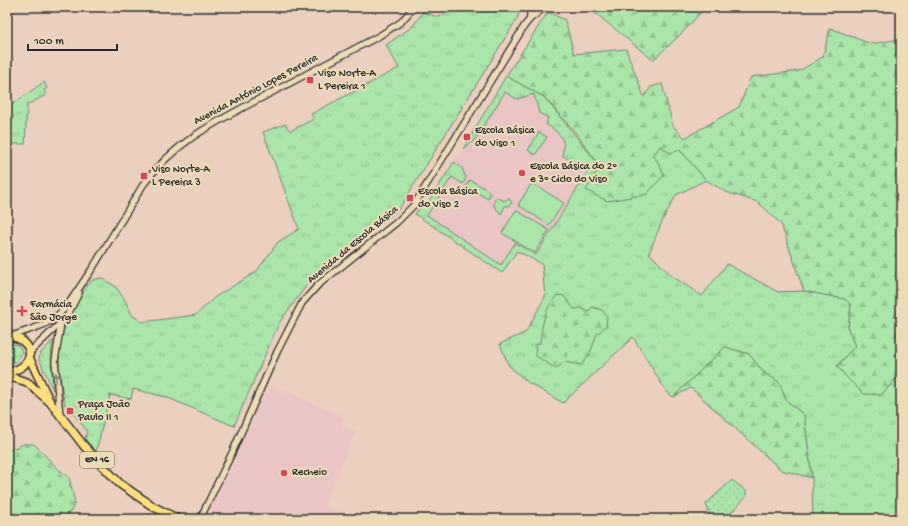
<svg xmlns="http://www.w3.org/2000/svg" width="908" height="526" font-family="'Gochi Hand',sans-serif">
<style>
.built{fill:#e9c6c4}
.grass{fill:url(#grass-tufts);stroke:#6b886a}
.forest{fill:url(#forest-firs);stroke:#6b886a}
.garden{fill:url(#garden-dots);stroke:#6b886a}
.pitch{fill:#abe5aa;stroke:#6b886a}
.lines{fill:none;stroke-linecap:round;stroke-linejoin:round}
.tertiary-casing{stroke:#2b2b2b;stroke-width:8}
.primary-casing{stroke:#2b2b2b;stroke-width:10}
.tertiary{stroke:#eddbb8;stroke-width:5.5}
.primary{stroke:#fedf80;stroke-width:7}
.oneway{fill:#8c8372}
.poi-dot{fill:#d1495b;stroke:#eddbb8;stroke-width:1.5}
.labels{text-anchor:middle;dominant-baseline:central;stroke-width:4;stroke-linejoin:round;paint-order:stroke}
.shield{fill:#eddbb8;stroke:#656055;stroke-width:1}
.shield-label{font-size:10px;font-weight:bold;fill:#2b2b2b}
.poi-label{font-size:11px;fill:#2b2b2b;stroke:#eddbb8;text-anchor:start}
.street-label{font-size:11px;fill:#2b2b2b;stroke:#eddbb8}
</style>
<defs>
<pattern id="grass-tufts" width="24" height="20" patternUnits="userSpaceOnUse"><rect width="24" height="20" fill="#abe5aa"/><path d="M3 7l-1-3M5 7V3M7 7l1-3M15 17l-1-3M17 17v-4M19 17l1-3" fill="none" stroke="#93c592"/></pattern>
<pattern id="forest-firs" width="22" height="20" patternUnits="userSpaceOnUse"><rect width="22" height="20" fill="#abe5aa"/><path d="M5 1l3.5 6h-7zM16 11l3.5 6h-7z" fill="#93c592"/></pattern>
<pattern id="garden-dots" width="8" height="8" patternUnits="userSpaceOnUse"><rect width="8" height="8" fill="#abe5aa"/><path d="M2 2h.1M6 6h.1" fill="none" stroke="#93c592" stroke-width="1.8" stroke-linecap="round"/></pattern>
</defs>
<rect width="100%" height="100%" fill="#ebcfbf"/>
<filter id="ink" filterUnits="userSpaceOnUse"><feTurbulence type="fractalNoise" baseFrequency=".025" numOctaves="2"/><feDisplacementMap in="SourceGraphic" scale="8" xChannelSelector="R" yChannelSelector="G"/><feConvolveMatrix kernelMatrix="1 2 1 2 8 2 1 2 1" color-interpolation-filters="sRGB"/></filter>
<g filter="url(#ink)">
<path class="built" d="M506,76l38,21 31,35 25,34 -58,98 -25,-13 -15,22 -87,-59 9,-11 3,1 31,-48h3l3,-6 -1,-2z
M271,385l73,32 -3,8 15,7 -32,74 19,8 -6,5h-130l54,-117z"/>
<path class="grass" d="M462,7h59l-4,12 -118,190 -80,64 -13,13 -27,37 -45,103 -68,-29 -33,-8 -2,10 -21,-4 -14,57 -11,-13 2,-8 -17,-22 -5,-4c-12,-54 -6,-82 27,-125l9,-2 14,8 10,14 7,15 10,7 54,-7 19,-18 41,-25 22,-30 21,-13 -36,-97 22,-8 5,7 24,-12 -3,-5 88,-46 -13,-23 27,-19 10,-14 15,5z
M506,76l38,21 56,69 58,-4 -5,-6 7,-10 10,7 10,-3 26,30 -30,15 -13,24 -14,34 23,23 30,20 25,-32 51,28 26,-1 41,8 6,6 -3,24 7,17 -18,20 44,29 20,-22v146h-88l-1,-41 -8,-63 -18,-15 -7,-18 -16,-10 -14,-18 -24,-7 -52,50 -7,-6 -33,-54 -70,66 -34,-20 -20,-17 -9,-22 26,-12 19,-35 -3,-33 -25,-13 -15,22 -87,-59 9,-11 3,1 27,-42 8,6 4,10 -3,6 -11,-7 -25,38 74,50 14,-22 21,12 52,-84 -26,-16c5,-17 -3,-22 -16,-31l2,-6 -9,-5 -5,-19 -17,5 -12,-7 -30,48 -12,9z
M44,82l3,6 -3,2 2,5 -19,10 -2,39h-18v-36z
M539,132l8,5 -12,18 -7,-5z
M470,180l18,10 2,4 -2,5 -22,-13z
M495,198h4l5,3 5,-3 3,5 -3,3h-4l-4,8 -7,-8z
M53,340l-2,15 2,35 -14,-31 1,-5z
M7,343l11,2 4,6 -4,10 -11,4z"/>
<path class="forest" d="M588,7h118l-26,28 -27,25z
M548,12l17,8 9,34 52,-5 18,48 7,-10 11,-3 11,42 12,12 54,-31 12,-30 48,-6 24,-14 7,-29 41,16 30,-5v334l-20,22 -17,-1 -15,-14 -12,-14 18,-20 -7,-17 3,-24 -6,-6 -41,-8 -23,-67 -23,-22 -32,-10 -20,-12 -26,-30 -10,3 -10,-7 -7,10 5,6 6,13 -17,19 -16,3 -24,4 -21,-11 14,-24 -25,-34 -31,-35 -38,-21z
M557,295l7,1 10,13 7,-1 7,4 4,-5 10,3 5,7 -1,9 -9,8 -8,22 -8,9 -17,-3 -8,7 -20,-13 -1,-11 5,-2c2,-19 4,-33 17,-48z
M725,347l24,7 14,18 16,10 7,18 18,15 8,63 -31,-8 -90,-82 -18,9z
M24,444h10l24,25 11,8 6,26 -9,16h-54l-5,-4v-64z"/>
<path class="garden" d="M732,480l14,11v6l-21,22h-14l-5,-15z"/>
<path class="pitch" d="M532,183l32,20 -15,22 -31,-20z
M516,210l33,20 -14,23 -33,-20z"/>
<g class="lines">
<g class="tertiary-casing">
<path id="tertiary" d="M530,19v-12
M12,336l31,-11 11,-6 13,-13 27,-40 49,-81c33,-45 75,-64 122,-89 38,-20 76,-40 114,-60l22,-14 13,-15
M29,353l37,-35 13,-25
M60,416l-5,-55 6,-38
M200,519l32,-66 45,-101 25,-49 16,-18 79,-63 17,-17 111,-180 5,-6 15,-12"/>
</g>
<g class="primary-casing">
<path id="primary" d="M7,336c16,1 31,14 17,29 -4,4 -11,6 -17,8
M29,357l21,45
M7,376l20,6 23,20 34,44 36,38 34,23 24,12"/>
</g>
<use href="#tertiary" class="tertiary"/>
<use href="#primary" class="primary"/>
</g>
<defs><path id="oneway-solid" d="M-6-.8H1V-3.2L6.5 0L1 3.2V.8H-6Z"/></defs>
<use class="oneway" href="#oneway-solid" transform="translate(56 378) rotate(-93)"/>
</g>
<g class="poi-dot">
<rect x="306" y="76" width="8" height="8" rx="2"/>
<rect x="463" y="133" width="8" height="8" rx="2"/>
<circle cx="522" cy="173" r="4"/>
<rect x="140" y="172" width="8" height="8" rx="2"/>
<rect x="406" y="194" width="8" height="8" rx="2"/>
<path d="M20 305h4v4h4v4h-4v4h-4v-4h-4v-4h4z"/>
<rect x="66" y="407" width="8" height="8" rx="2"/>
<circle cx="284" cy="473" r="4"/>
</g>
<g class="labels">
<rect class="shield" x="80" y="452" width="34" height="16" rx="3"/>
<g class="shield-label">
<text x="97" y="460">EN 16</text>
</g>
<g class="poi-label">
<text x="318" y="74">Viso Norte-A<tspan x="318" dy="13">L Pereira 1</tspan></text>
<text x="475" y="131">Escola Básica<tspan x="475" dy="13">do Viso 1</tspan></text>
<text x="530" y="167">Escola Básica do 2º<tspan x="530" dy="13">e 3º Ciclo do Viso</tspan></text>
<text x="152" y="170">Viso Norte-A<tspan x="152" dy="13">L Pereira 3</tspan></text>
<text x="418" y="192">Escola Básica<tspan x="418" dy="13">do Viso 2</tspan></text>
<text x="30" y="305">Farmácia<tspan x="30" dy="13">São Jorge</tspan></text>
<text x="78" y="405">Praça João<tspan x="78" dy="13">Paulo II 1</tspan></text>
<text x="292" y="473">Recheio</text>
</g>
<g class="street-label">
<text transform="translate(256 90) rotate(-28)">Avenida António Lopes Pereira</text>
<text transform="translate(353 245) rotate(-40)">Avenida da Escola Básica</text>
</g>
</g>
<rect width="908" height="526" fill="none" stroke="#eddbb8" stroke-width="24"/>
<rect x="12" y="12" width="884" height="502" fill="none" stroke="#2b2b2b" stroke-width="1.5" filter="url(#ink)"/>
<path d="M28 44v6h89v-6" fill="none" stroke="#2b2b2b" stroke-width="2"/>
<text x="34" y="44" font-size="12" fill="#2b2b2b" stroke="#eddbb8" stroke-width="3" paint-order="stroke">100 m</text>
</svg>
